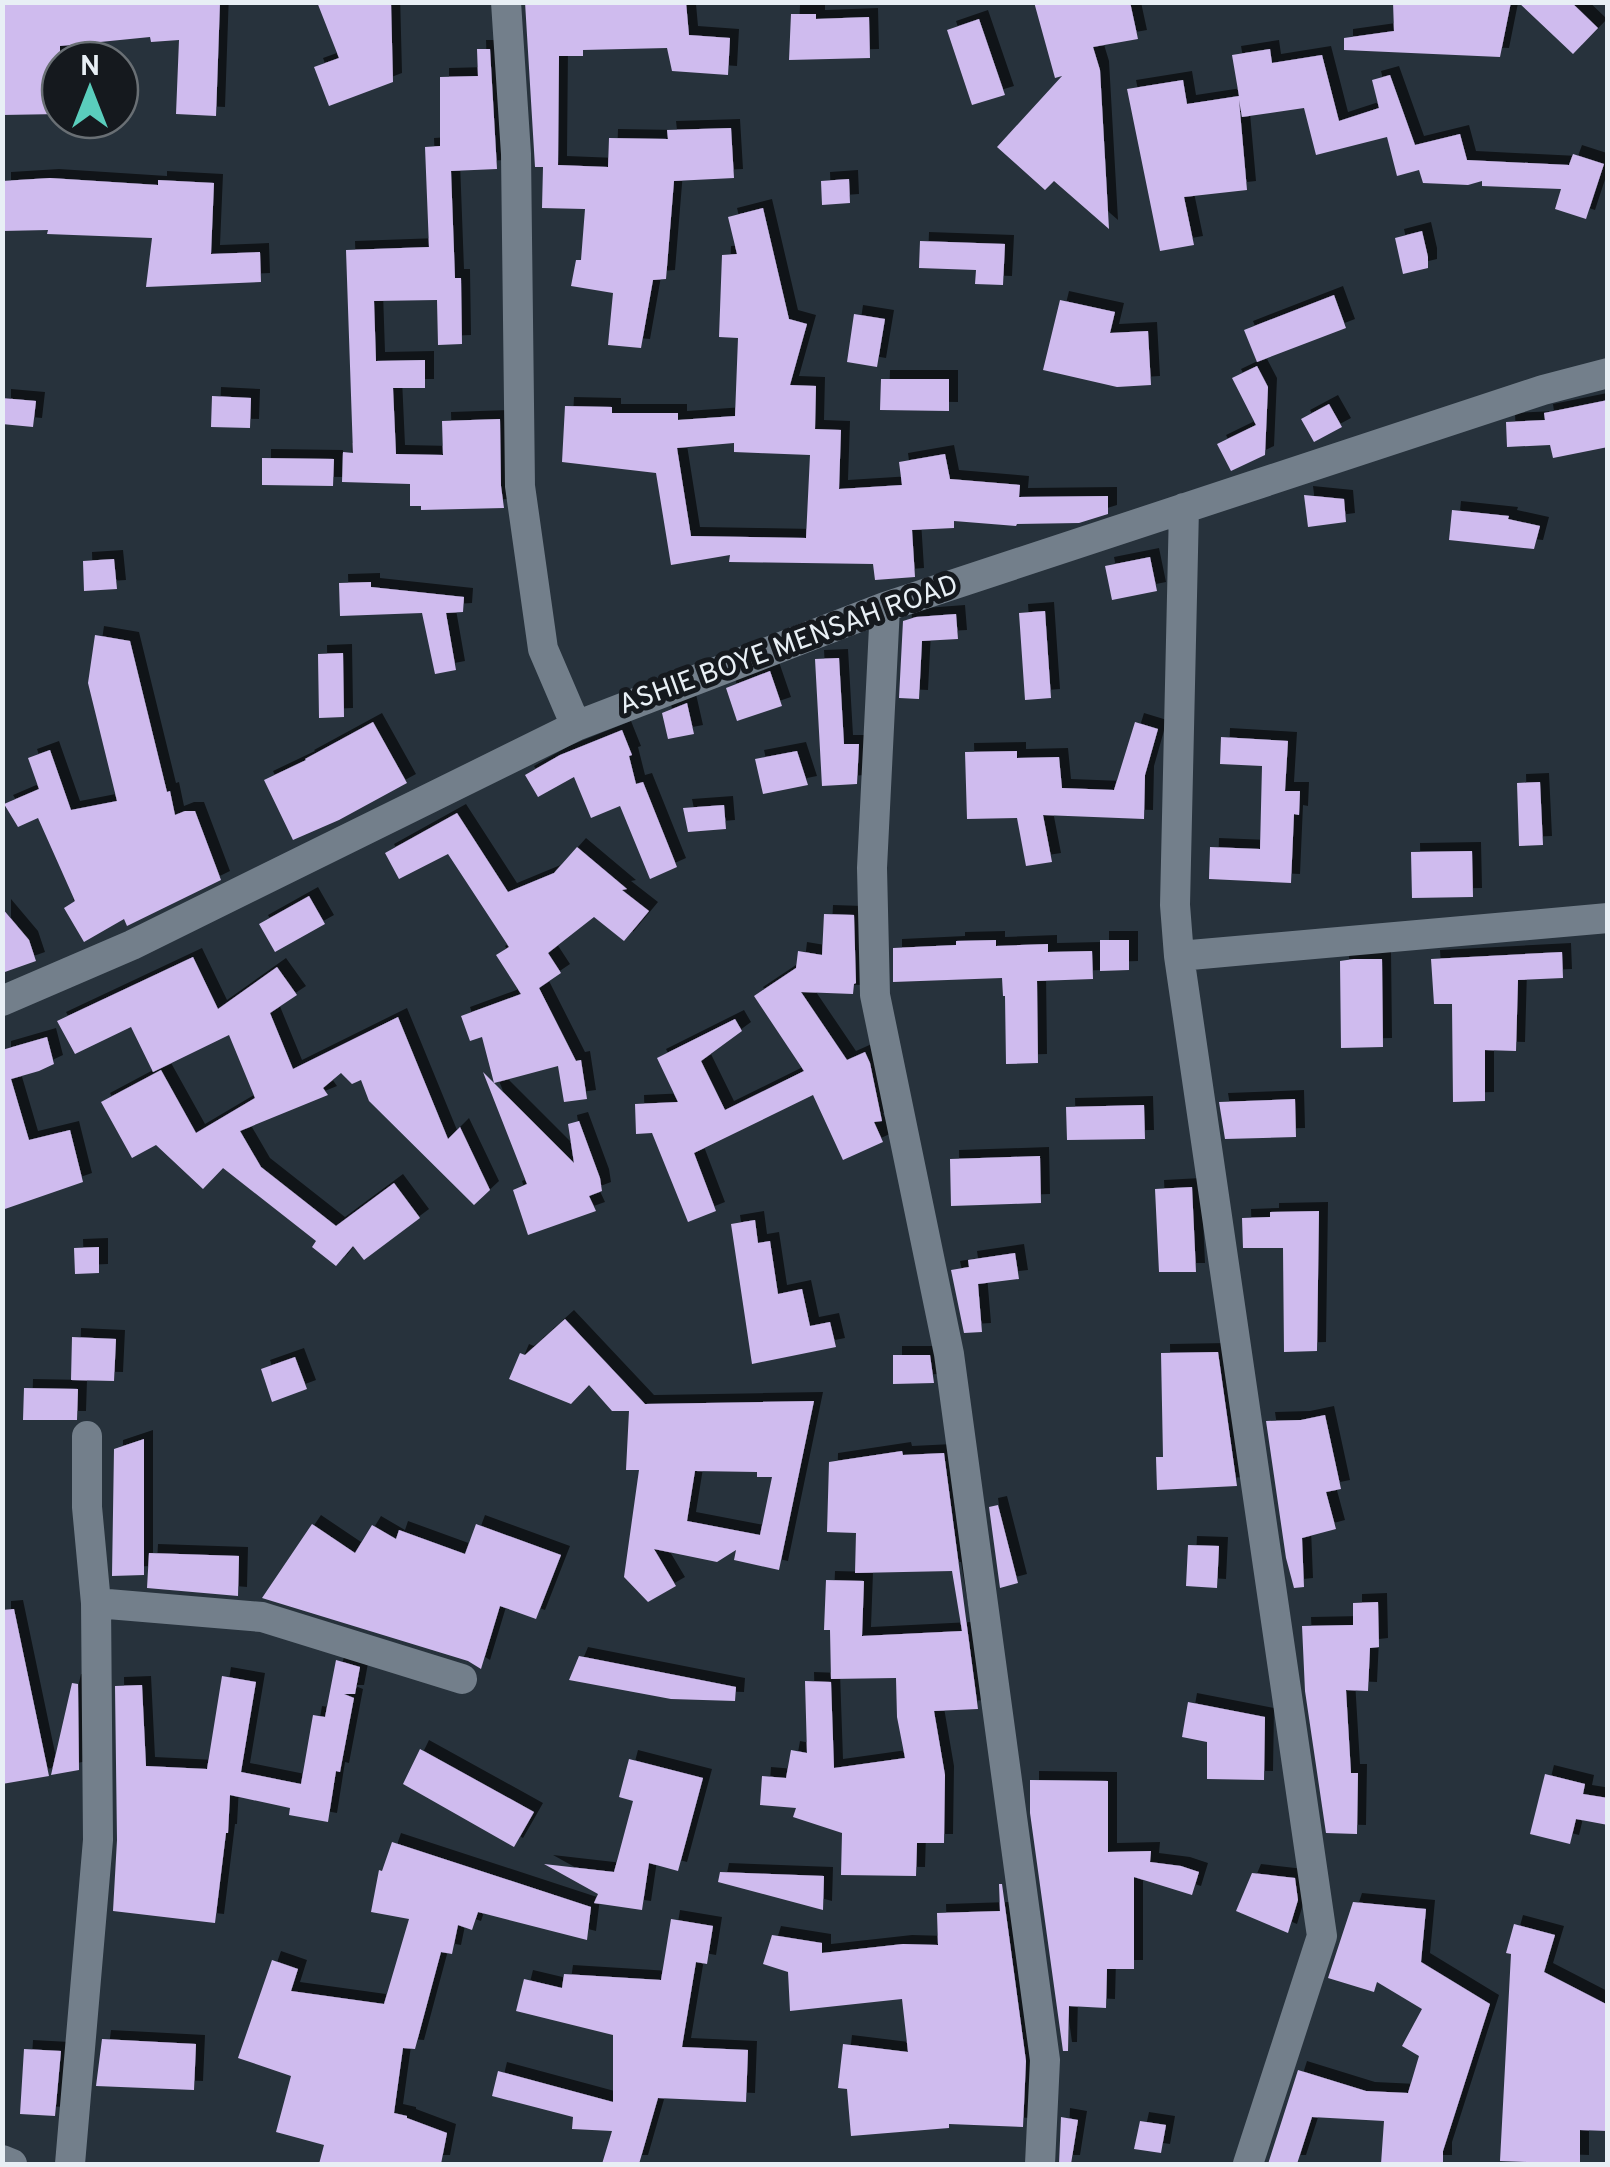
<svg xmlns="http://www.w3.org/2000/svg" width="1610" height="2167" font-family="Overpass,sans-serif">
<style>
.building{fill:#cfbbee;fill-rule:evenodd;filter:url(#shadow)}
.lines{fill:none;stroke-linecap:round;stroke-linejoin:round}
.minor{stroke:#737f8b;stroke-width:30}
.labels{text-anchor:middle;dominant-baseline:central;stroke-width:10;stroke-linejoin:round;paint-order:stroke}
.street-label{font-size:28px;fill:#e8eff5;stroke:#15191e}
</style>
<defs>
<filter id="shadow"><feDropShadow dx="9" dy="-9" stdDeviation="0" flood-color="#0009"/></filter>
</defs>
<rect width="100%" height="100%" fill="#27323c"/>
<path class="building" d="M38,2h69v3l113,-3 -4,114 -40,-2 3,-74 -28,2 -1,-5 -90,9v68l-58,1v-110h36z
M317,2h74l2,80 -64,24 -15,-39 25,-9z
M525,2h161l3,33 41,3 -2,37 -56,-4 -5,-23 -84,2v6h-24l-1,109 50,2 1,-29 59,1 -1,-9 64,-2 3,50 -60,3 -8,98 -13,1 -12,68 -33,-3 5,-52 -42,-7 5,-26h5l4,-51 -43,-1 1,-41h-8z
M1034,2h96l8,37 -45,8 7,23 9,159 -55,-48 -9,9 -48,-43 65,-71 -7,2z
M1393,2h118l-11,55 -156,-7v-12l50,-7z
M1518,2h53l27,26 -25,26z
M791,14h25v5l53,-2 1,41 -81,2z
M979,19l26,76 -33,10 -25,-75z
M477,49h13l7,120 -46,2 4,107h6l1,66 -24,1 -1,-45 -63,1 2,60 49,-1v28h-32l3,66 47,1 -1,-34 58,-2 1,67 3,22 -83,2v-4h-11v-22l-68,-2 1,-30 10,1 -7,-203 83,-3 -4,-100 15,-1v-69l38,-1z
M1270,49l2,14 50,-8 17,66 40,-13 -7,-28 18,-5 25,70 45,-11 7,26 102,5 4,-11 31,10 -18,55 -31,-10 6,-20 -79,-3v-5l-14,4 -45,-2 -4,-13 -22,6 -10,-39 -71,18 -12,-47 -62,9 -3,-17 8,90 -63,7 10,48 -34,6 -33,-162 56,-9 4,24 52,-8 -7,-41z
M50,178l108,7v-5l56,3 -3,71 49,-2 1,30 -115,5 6,-49 -105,-4 1,-4 -46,1v-50z
M849,179l1,24 -28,2 -1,-24z
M763,208l26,111 18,5 -17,61 26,1 -1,43 26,1 -2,59 63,-4 -3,-23 46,-8 5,25 70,6 -1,12 89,-1v18l-29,9 -62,1 -1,2 -62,-5v7l-42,2 3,47 -40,3 -2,-16 -144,-2 1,-7 -59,10 -15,-92 -94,-11 3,-56 47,1v6h66v7l57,-4 3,-78 -19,-1 3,-82 15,-1 -9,-37zM734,443v9l76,3 -4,83 -115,-2 -14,-88z
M1422,231l6,26v11l-25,6 -8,-36z
M920,241l85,3 -2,41 -28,-1 1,-14 -57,-2z
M1334,295l12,33 -89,34 -13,-32z
M1060,300l55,12 -5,21 38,-2 3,54 -34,2 -74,-17z
M854,314l31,5 -8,48 -30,-5z
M1257,366l11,21 -3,68 -34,16 -14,-27 39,-19 -24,-47z
M881,379h68v32l-69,-1z
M212,396l39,2 -1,30 -39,-1z
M2,398l34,3 -3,26 -31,-3z
M1608,400v47l-55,11 -3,-13 -43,2 -1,-25 39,-2 -1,-7z
M1329,404l13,23 -28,15 -13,-23z
M262,458l72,1 -1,27 -71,-1z
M1304,495l40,4 2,23 -38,5z
M1452,510l57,6 -1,3 32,7 -6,23 -85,-9z
M1150,557l7,34 -45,9 -7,-34z
M114,559l3,30 -33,2 -1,-30z
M371,582v5l93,10 -1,15 -17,1 10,57 -21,4 -13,-61 -82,3 -1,-33z
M1045,611l6,87 -26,2 -6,-87z
M956,614l2,25 -36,2 -3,58 -20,-1 4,-77 13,-4z
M95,635l35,6 37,151 3,-1 5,24 10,-4h10l26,69 -94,46 -3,-7 -40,23 -20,-34 11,-7 -37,-83 -20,9 -14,-23 35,-15 -11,-31 22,-8 21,60 46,-9 -29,-118z
M343,653l1,64 -25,1 -1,-64z
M839,658l5,86h15l-2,40 -35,2 -7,-127z
M770,671l12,35 -45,15 -11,-33z
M687,703l7,31 -26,5 -6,-26z
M373,722l34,61 -68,37 -46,20 -29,-60 42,-20 -1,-1z
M1135,722l23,7 -13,46 -1,44 -101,-4 9,47 -26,4 -9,-48 -50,1 -2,-67 52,-1v7l42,-1 3,31 52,2z
M622,730l10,25 -3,1 7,28 7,-2 34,85 -27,12 -30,-73 -29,12 -17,-41 -36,20 -13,-22 35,-20z
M1221,737l67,4 -3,50h15l-1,24 -5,-1 -3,69 -82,-4 1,-32 50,2 2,-83 -42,-2z
M797,751l11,34 -45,9 -8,-35z
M1540,782l3,63 -24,1 -2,-63z
M724,805l2,24 -38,3 -5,-24z
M457,813l51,79 46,-19 23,-26 50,42 -5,1 27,21 -25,30 -30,-24 -46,36 13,20 -22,15 37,73 5,-1 6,39 -23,3 -6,-36 -64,17 -12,-46 -12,4 -9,-25 60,-22 -25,-39 13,-8 -61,-93 -49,25 -14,-26z
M1472,851l1,46 -61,1 -1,-46z
M309,896l16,28 -50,28 -16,-28z
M2,908l27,32 7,21 -34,12z
M824,914l30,1 2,68 -2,1 -1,10 -52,-2 46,68 18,-8 5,11 12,58 -8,1 9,20 -40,18 -30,-65 -119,58 22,58 -28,11 -36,-89 -16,1 -1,-30 43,-2 -21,-44 78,-39 7,12 -41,30 24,49 79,-39 -50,-75 42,-28 2,-17 24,4z
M996,940v6l52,-2v8l44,-1 1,28 -56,2 1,82 -32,1 -1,-68h-2l-1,-18 -109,4v-34l63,-3v-4z
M1100,940h29v30l-29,1z
M1562,952l1,26 -45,2 -2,71 -31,-1v51l-32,1 -1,-98h-18l-3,-45z
M193,957l25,52 59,-42 20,28 -27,18 23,56 105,-52 50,122 12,-12 30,63 -16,15 -105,-104 -8,-21 -9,4 -11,-11 -18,15 5,7 -88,36 21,36 75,59 58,-43 26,35 -56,42 -11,-14 -17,20 -24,-19 4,-6 -93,-73 -20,21 -47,-44 -24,13 -31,-56 60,-32 35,63 59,-35 -26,-63 -76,37 -22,-45 -56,27 -18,-33z
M1354,959h28l1,88 -42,1 -1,-87z
M47,1037l7,27 -15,7 -28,8 18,61 41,-10 13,52 -81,28v-160z
M483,1072l91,91 -6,-39 11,-3 21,57 2,13 -13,5 7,15 -68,24 -15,-45 14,-6z
M1295,1099l1,38 -71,2 -6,-37z
M1144,1105l1,34 -78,1 -1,-33z
M1040,1156l1,47 -90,3 -1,-47z
M1192,1187l4,85h-37l-4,-83z
M1319,1211l-2,140 -33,1 -1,-104h-40l-1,-30 28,-1v-5z
M755,1220l3,23 12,-2 8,53 24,-5 8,37 20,-4 6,25 -84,17 -21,-140z
M99,1247v26l-24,1 -1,-26z
M1015,1253l4,26 -41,5 4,48 -18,1 -13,-63 18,-3 -1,-7z
M565,1319l80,85 169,-3 -35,169 -45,-10 2,-10 -19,12 -63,-13 22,37 -28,16 -24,-25 15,-107h-13l3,-59h-17l-23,-26 -18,19 -62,-25 11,-26 5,2zM695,1471l62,1v5h15l-12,58 -73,-14z
M72,1337l44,2 -2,42 -43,-1z
M1218,1352l19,134 -80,4 -1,-33h7l-2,-104z
M893,1355h37l4,28 -41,1z
M295,1357l12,32 -35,13 -11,-33z
M24,1388l54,1 -1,31h-54z
M1325,1415l16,74 -15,3 10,37 -34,9 2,49 -10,1 -8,-30 -20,-137 35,-1z
M144,1439v136l-32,1 2,-127z
M902,1451l1,4 41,-2 34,256 -44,2 11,64 -1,68h-27l-1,33 -75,-1 1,-42 -49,-16 3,-9 -36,-3 2,-29 24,2 5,-28 16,3 -2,-72 26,1 3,86 71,-10 -8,-41 -1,-39 -65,1 -1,-49h-6l2,-50 38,1 -2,55 100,-5 -10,-60 -97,2 1,-40 -29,-1 2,-70z
M998,1505l20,78 -18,5 -11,-81z
M312,1524l43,29 17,-28 24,14 3,-9 66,24 11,-30 85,31 -25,64 -36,-13 -19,63 -13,-8 -206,-63z
M1188,1545l31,1 -2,42 -31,-2z
M149,1553l90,3 -1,40 -91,-8z
M1378,1602l1,45 -9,1 -2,43 -22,-1 5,83h7l-1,61 -31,-1 -21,-142 -3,-65 51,-1v-22z
M14,1609l35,167 -47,8v-174z
M579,1656l157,31 -1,14 -64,-2 -102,-19z
M336,1660l24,7 -5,27h-11l10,4 -14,74 -4,-1 -8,51 -39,-7 1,-7 -60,-13 -2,38h-2l-11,90 -102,-12 4,-71 -2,-154 27,-1 4,81 61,3 15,-93 34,6 -15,90 60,12 12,-69 12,2z
M72,1683l6,1 1,86 -28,5z
M1188,1702l77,15 -1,63 -57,-1v-37l-25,-5z
M420,1749l114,63 -20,35 -111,-63z
M629,1759l74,19 -25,93 -29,-8 -7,47 -48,-7 4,-9 -54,-30 70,8 19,-71 -14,-4z
M1545,1774l40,10 -2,10 25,4v27l-32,-6 -6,25 -40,-10z
M1030,1780l78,1v71l43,-1 -1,11 31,4 18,6 -7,23 -58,-18v92h-27l-1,39 -37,-2 -1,45h-5l-33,-238z
M392,1842l199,65 -4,33 -109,-28 -6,18 -14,-5 -6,29 -11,-2 -26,97 -12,-1 -9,65 13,3v2l40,15 -6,31h-122l5,-19 -48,-13 15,-56 -53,-18 34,-98 26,9 -7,22 93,13 25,-85 -38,-7 8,-42 3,1z
M720,1872l104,4 -1,34 -105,-28z
M1252,1873l43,5 3,22 -10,33 -52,-22z
M999,1884h3l24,177 -3,66 -74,-3v4l-98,8 -4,-47 -9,-1 5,-44 65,8 -6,-53 -112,12 -2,-39 -25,-8 9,-29 50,8v10l81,-9 35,1 -1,-32 63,-2z
M1353,1902l73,7 -5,53 69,42 -47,147v13h-62l3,-43 -72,-4 -15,47h-29l30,-94 68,21 42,2 11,-37 -17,-10 20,-37 -45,-27 -3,10 -46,-14z
M671,1919l42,7 -6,38 -11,-2 -14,85 66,3 -2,52 -88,-4 -19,66h-37l10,-33 -40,-2 1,-12 -81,-21 6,-25 115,31v-67l-97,-24 8,-32 38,9 2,-14 97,6z
M1514,1924l41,11 -11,37 64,33v126l-28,-1v34l-80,-3 11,-207 -5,-1z
M102,2039l94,5 -2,46 -98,-4z
M24,2049l37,2 -6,65 -35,-2z
M1061,2117l17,3 -7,44h-12z
M1140,2121l26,4 -5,28 -27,-4z"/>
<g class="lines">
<path class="minor" d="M506,2l10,152 4,332 23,163 33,77
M1184,508l-9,397 4,51 429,-38
M885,607l-13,261 3,127 74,359 96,706 -5,104
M1179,956l143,980 -74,228
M2,1001l130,-56 444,-219 309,-119 658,-217 65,-17
M96,1603l166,14 200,62
M2,2160l10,4
M70,2164l28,-324 -2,-237 -9,-96v-71"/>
</g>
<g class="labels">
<g class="street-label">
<text transform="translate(789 646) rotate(-20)">ASHIE BOYE MENSAH ROAD</text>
</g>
</g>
<rect width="1610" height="2167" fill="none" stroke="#e8eff5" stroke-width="10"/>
<g transform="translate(90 90)"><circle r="48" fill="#15191e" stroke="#696f74" stroke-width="2.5"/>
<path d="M0-8L18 38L0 25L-18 38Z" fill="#5acebd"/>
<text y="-15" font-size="28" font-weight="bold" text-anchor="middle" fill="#e8eff5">N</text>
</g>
</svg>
